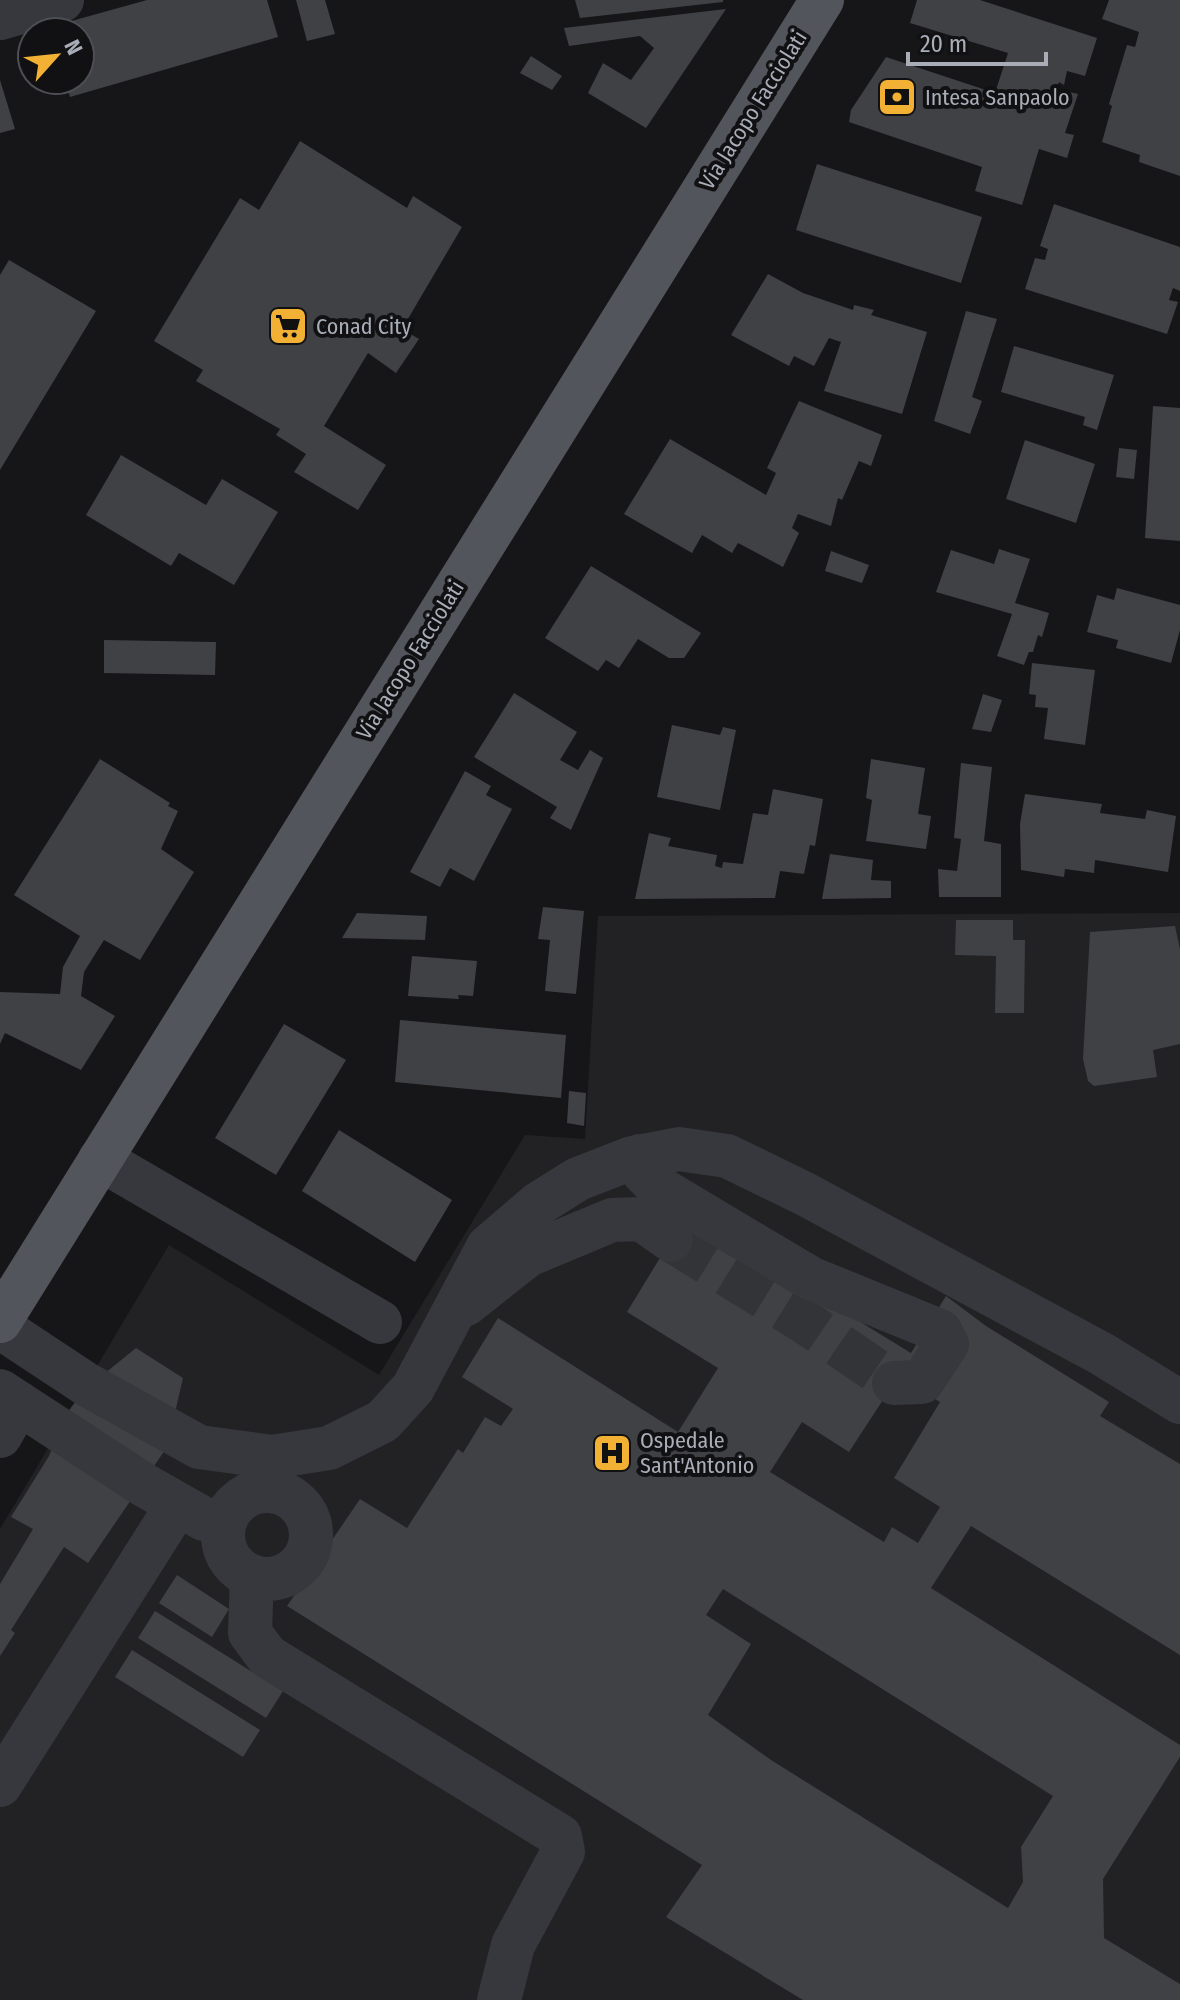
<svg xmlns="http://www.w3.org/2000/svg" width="1180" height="2000" font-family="'Fira Sans Condensed',sans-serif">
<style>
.built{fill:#222225}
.building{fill:#404145;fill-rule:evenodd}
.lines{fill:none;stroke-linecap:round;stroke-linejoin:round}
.minor-tunnel{stroke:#333438;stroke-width:44;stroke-dasharray:44 22;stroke-linecap:butt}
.path{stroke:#3d3f44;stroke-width:5;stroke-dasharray:4 6;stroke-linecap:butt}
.minor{stroke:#37383d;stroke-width:44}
.major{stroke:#53555c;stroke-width:44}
.labels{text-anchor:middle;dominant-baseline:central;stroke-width:8;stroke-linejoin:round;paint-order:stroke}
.poi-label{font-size:22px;fill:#a8adb8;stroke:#111113;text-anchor:start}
.street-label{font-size:22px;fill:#a8adb8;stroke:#111113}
</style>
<rect width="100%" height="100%" fill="#161618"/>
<path class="built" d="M1180,913v1087h-1180v-471l169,-284 210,130 146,-240 60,4 13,-223z"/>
<path class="building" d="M147,0h120l11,37 -208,60 -5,-17h15v-48h-29l-1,-5z
M296,0h29l10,34 -28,7z
M575,0h148v2l-143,16z
M917,0h63l117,38 -12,38 -18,-5 -3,14 -5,-3 -3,7 22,5 -13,39 9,2 -7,23 -28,-9 -17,56 -47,-14 7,-24 -133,-45 2,-12 35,-53 109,36 13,-40 -98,-30z
M1109,0h71v176l-41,-14 1,-7 -38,-13 10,-36 -3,-2 18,-59 8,2 4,-15 -37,-13z
M726,9l-80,119 -58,-35 15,-30 28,17 23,-32 -14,-12 -71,10 -5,-18z
M531,56l31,20 -10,14 -32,-17z
M0,80l15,49 -15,4z
M300,141l107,67 6,-12 49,31 -60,102 17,10 -23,34 -28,-20 -44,73 62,39 -28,45 -64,-38 12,-18 -30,-19 4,-6 -84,-48 7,-11 -49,-29 86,-143 19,12z
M817,164l165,53 -21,66 -165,-53z
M1054,204l126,43v44l-7,-3 -4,12 9,2 -11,32 -142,-45 10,-31 10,2 3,-11 -8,-3z
M9,260l87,51 -96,159v-195z
M768,274l35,19 50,17 1,-5 20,5 -3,5 56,17 -25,82 -78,-23 17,-49 -12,-4 -15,28 -20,-10 -5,10 -58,-31z
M966,311l31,8 -25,78 10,4 -12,33 -36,-13z
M1014,346l100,29 -17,55 -14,-5 2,-8 -84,-25z
M799,401l83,34 -11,31 -12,-5 -17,39 -4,-2 -7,28 -33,-12 -6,14 7,5 -16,34 -45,-24 -6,10 -30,-18 -10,18 -68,-39 46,-75 96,56 10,-22 -9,-5z
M1153,406l27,2v133l-35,-3z
M1025,440l70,24 -19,59 -70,-24z
M1119,448l18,2 -3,29 -18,-2z
M121,455l85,50 16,-26 56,33 -44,73 -55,-32 -8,13 -85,-51z
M999,549l31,10 -15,44 34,10 -7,24 -4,-2 -5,17h-4l-5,13 -27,-9 15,-42 -76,-22 15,-42 43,14z
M831,551l38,14 -7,18 -37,-12z
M591,566l110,67 -17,25h-15l-31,-19 -19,29 -13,-8 -8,11 -53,-33z
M1117,588l63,17v25l-9,33 -55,-15 2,-8 -31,-8 10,-37 17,5z
M104,640l112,2 -1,33 -111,-2z
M1032,663l63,7 -10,75 -41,-6 4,-31 -13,-1 1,-12 -7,-1z
M514,693l63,39 -17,28 18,10 12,-20 13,8 -32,72 -21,-12 7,-11 -83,-50z
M983,694l19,6 -11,32 -19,-3z
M672,725l48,10 3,-8 13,3 -16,80 -63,-13z
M100,759l70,44 -2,3 10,5 -17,38 33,23 -54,88 -36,-20 -20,32 -3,24 34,20 -34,54 -76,-37 -5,11v-52l60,2 3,-27 17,-31 -66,-41z
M871,759l54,9 -7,46 13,2 -5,33 -60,-8 6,-41 -6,-2z
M961,763l31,4 -8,74 17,3v53h-62l-1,-28 19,2 4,-32 -7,-1z
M465,771l26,15 -5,9 26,14 -38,72 -24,-13 -10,19 -30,-15z
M773,789l50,10 -8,47 -5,-1 -6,29 -24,-3 -5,27 -140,1 14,-66 22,5 -3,8 49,9 -2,11 7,2 1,-6 20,2 10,-51 15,2z
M1025,794l77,10 -2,9 45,6 2,-9 29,6 -8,56 -73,-12 -1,13 -29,-4 -1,8 -43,-7 -1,-46z
M830,854l43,6 -2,20 20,1v17l-69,1z
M543,907l41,4 -8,83 -31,-3 5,-51 -12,-1z
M357,913l70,3 -2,24 -83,-2z
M956,920h57v20h12l-1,73h-29l1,-57 -41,-1z
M1175,926l5,23v95l-27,6 4,27 -63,9 -6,-5 -5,-22 7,-127z
M412,956l65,5 -4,35 -15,-1 1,4 -51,-3z
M400,1020l166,15 -5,63 -166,-16z
M284,1024l62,36 -70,115 -61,-37z
M569,1091l17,2 -2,33 -17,-3z
M339,1130l113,70 -37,62 -113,-71z
M686,1215l225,138 35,-57 40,30 123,76 -9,14 80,48v191l-209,-129 -40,62 249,157v12l-77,122 1,59 76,46v16h-377l-137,-83 36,-52 -415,-259 73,-107 47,29 51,-79 5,4 22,-36 16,9 12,-17 -51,-32 36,-59 180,114 40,-64 -91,-56zM894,1383l28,8 18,11 -46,76 46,29 -22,36 -26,-16 -8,15 -114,-70 32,-50 47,30zM723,1589l330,207 -32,51 2,35 -15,26 -237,-148 -63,-45 43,-71 -45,-29z
M136,1348l47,30 -16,69 -79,116 -24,-16 -53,83 4,3 -15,23v-72l33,-55 -22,-12 38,-61 16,-40 18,-25z
M177,1575l52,34 -17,28 -53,-34z
M155,1611l128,80 -17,27 -128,-80z
M132,1650l128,80 -17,27 -128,-80z"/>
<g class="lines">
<path class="minor-tunnel" d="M671,1240l137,84 86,59"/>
<path class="path" d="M311,1545l13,8
M296,1570l11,7"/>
<path class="minor" d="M0,18l62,-18
M640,1156l4,17 15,15 151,90 130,53 7,13 -25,38 -28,1
M100,1159l280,163
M466,1304l62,-49 84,-35 29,-1 30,21
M0,1327l86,57 113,63 73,10 57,-9 54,-27 30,-33 75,-141 50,-43 40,-25 54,-21 47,-9 48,7 78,38 297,160 78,48
M0,1391l144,94 60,34
M0,1436l19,-33
M223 1535a44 44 0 1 1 88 0a44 44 0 1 1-88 0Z
M252,1576l-2,57 17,23 293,180 3,16 -50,93 -14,55
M0,1785l178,-281"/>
<path class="major" d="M0,1321l822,-1321"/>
</g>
<defs>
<g id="bank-square" transform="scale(2)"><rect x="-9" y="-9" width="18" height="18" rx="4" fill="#f2b134" stroke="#111113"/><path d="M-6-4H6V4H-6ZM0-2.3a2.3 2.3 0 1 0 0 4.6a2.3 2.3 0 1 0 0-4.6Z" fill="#111"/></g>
<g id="supermarket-square" transform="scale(2)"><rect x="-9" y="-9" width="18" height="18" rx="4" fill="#f2b134" stroke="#111113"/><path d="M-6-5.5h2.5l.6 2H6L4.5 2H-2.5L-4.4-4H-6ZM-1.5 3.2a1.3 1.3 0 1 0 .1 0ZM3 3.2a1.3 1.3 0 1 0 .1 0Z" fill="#111"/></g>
<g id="hospital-square" transform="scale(2)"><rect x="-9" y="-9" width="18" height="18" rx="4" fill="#f2b134" stroke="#111113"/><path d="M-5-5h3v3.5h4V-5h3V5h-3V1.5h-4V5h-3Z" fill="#111"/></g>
</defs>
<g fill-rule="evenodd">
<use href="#bank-square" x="897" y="97"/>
<use href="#supermarket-square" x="288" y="326"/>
<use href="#hospital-square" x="612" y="1453"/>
</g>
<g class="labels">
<g class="poi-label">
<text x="925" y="97">Intesa Sanpaolo</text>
<text x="316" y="326">Conad City</text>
<text x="640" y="1440">Ospedale<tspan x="640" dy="25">Sant'Antonio</tspan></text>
</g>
<g class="street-label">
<text transform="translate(753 110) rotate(-58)">Via Jacopo Facciolati</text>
<text transform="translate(410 660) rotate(-58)">Via Jacopo Facciolati</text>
</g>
</g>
<g transform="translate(56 56) rotate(63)"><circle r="38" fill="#111113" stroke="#4d4f55" stroke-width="2"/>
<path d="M0-6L14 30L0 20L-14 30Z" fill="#f2b134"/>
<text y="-12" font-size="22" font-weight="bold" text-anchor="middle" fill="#a8adb8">N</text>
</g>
<path d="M908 52v12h138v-12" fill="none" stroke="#a8adb8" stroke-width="4"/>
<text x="920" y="52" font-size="24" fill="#a8adb8" stroke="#111113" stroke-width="6" paint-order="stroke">20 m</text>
</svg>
